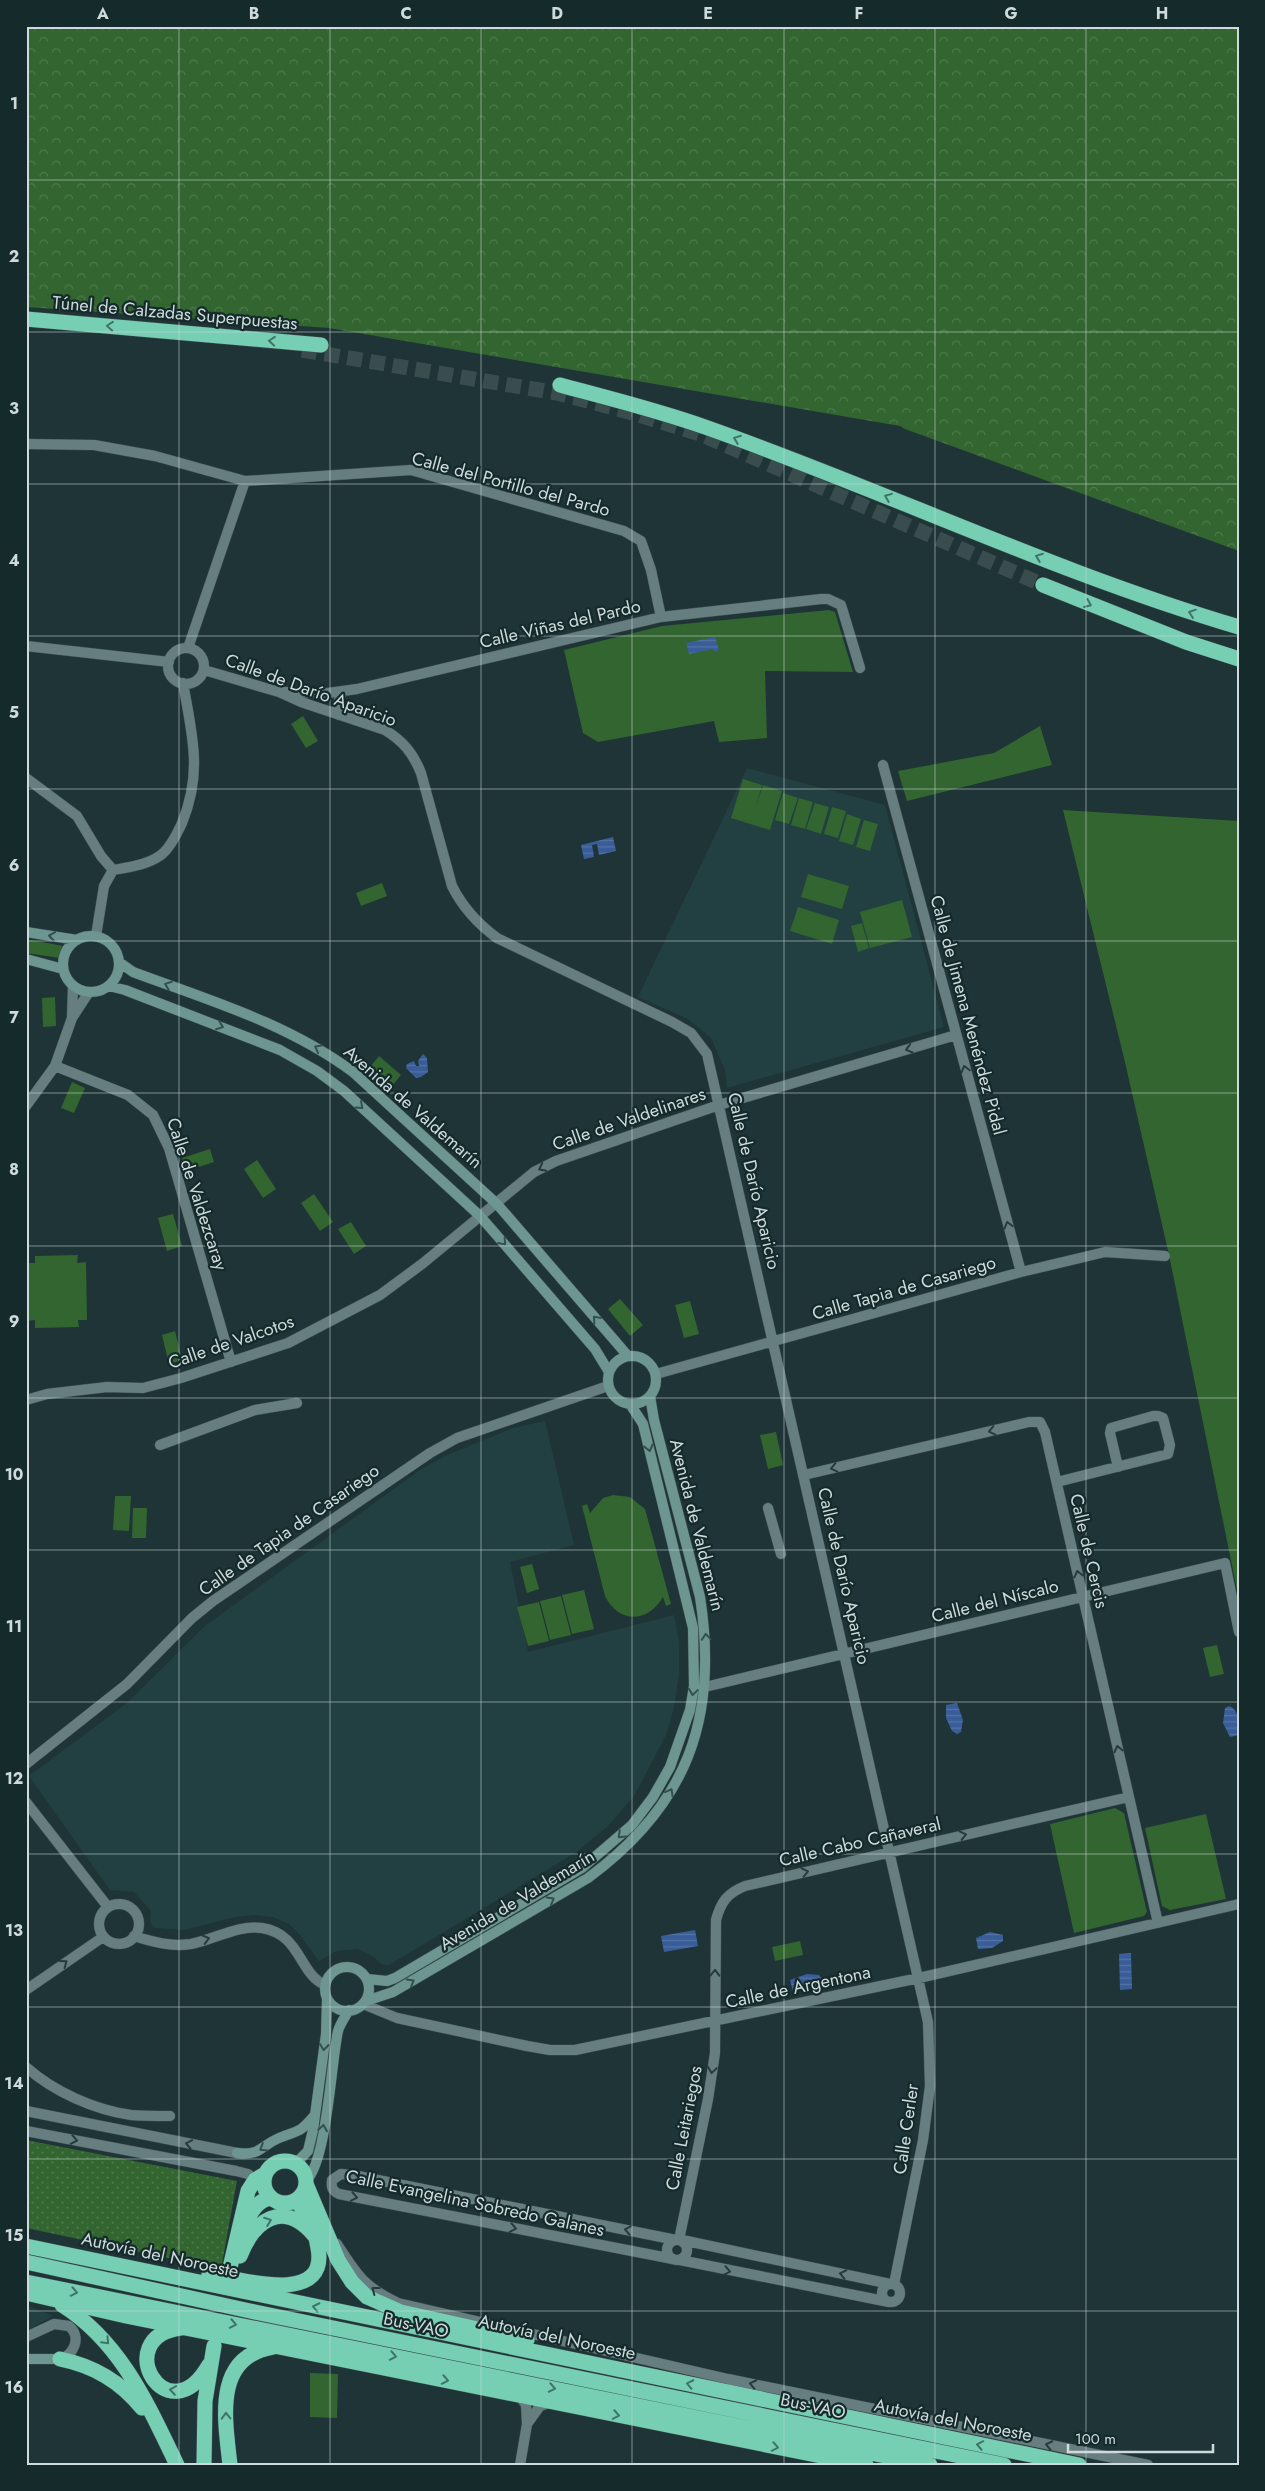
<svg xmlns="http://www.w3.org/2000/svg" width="1265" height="2491" font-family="Jost,sans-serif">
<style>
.built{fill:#224042}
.grass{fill:url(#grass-dots)}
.forest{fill:url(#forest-crowns)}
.park{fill:#32652f}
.water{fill:url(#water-rules)}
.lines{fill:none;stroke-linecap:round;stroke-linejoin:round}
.highway-tunnel{stroke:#394d4f;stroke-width:15;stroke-dasharray:15 8;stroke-linecap:butt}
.street-casing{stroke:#3f5152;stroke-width:11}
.secondary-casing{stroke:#3f5152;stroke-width:11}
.highway-casing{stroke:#3f5152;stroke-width:16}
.street{stroke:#677e80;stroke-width:10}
.secondary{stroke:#6c968f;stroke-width:10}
.highway{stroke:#76ceb3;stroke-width:15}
.oneway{stroke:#417468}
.oneway2{stroke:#33504e}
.oneway3{stroke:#253b3c}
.grid{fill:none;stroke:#cedadb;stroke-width:1;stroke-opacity:0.55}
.labels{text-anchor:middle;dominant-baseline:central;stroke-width:4.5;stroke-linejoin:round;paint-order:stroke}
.street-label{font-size:18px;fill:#cedadb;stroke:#152a2b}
.neatline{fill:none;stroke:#cedadb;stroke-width:2}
.grid-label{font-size:16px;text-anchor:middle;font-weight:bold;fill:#cedadb}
</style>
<defs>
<pattern id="grass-dots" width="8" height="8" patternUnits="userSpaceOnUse" patternTransform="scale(1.25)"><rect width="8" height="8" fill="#32652f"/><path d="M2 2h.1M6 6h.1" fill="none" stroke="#4e7a4d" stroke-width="1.8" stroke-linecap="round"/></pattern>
<pattern id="forest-crowns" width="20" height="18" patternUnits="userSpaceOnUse" patternTransform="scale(1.25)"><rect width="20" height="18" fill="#32652f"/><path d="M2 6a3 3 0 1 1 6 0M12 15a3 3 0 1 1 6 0" fill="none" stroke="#4e7a4d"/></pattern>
<pattern id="water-rules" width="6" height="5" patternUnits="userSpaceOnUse" patternTransform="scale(1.25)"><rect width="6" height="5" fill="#395d99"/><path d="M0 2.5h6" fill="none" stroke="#5474a7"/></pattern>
</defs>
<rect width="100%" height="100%" fill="#1f3436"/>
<path class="built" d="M747,768l138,37 59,222 -217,61 -2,-18 -14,-32 -23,-19 -50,-22z
M545,1421l29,124 -64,17 18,90 146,-37 5,27v32l-5,34 -8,27 -32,61 -26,30 -33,27 -186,112 -8,-1 -7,-7 -16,-8 -22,2 -17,10 -19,-26 -11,-11 -16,-7 -18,-2 -20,2 -51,13 -29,-2 -5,-6 1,-11 -17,-19 -24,-2 -81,-114 98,-73 78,-77 215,-156 25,-14 68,-28z
M26,2305l27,11 -27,15z"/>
<path class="grass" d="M26,2140l211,41 -16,88 -195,-41z"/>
<path class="forest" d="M26,26h1213v525l-334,-122 -5,-3 -571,-98 -303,-21z"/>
<path class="park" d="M829,610l6,2 18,60 -88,-1 2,67 -48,4 -5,-21 -116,21 -15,-9 -19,-83 98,-24z
M303,716l15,25 -12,7 -15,-24z
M1040,726l12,39 -145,36 -9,-30 96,-18z
M743,779l19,6 -6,21 7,-21 19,6 -12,39 -39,-12z
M783,793l15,5 -9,26 -14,-4z
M799,798l14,4 -8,27 -14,-4z
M815,803l14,4 -8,27 -15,-5z
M832,807l14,4 -8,27 -14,-4z
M1063,810l176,11v779l-70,-345 -45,-197z
M847,814l14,5 -8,26 -14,-4z
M864,820l14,4 -8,27 -14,-4z
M808,874l41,12 -7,23 -41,-12z
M382,883l5,13 -26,10 -5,-13z
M902,900l10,37 -42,11 -10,-36z
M798,907l41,13 -7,24 -42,-13z
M862,923l7,25 -11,4 -7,-26z
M26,939l37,7 -3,12 -34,-5z
M55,997l1,29 -13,1 -1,-29z
M379,1056l22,19 -9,11 -22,-19z
M72,1082l13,6 -11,25 -13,-5z
M210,1149l4,13 -28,9 -4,-13z
M257,1160l19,29 -13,9 -19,-29z
M314,1194l19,28 -13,9 -19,-28z
M173,1214l9,32 -15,5 -9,-33z
M351,1222l15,24 -12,8 -16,-25z
M78,1255l-1,8 9,-1 1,58h-9l1,7 -44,1v-8l-8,1v-58h8v-7z
M620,1299l23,26 -13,11 -22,-27z
M690,1301l9,33 -15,4 -9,-33z
M175,1331l7,29 -13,4 -7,-29z
M776,1432l7,33 -15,4 -8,-34z
M613,1495l17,2 15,12 26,95 -5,2 -3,-9c-15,26 -44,27 -58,-1l-23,-90 5,-2 3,9 13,-15z
M115,1496h16l-2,35 -16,-1z
M133,1508h14l-1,30h-14z
M532,1564l7,25 -12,4 -7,-26z
M584,1590l10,39 -22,5 -10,-39z
M561,1596l10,39 -21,5 -10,-39z
M539,1602l10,39 -21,5 -11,-39z
M1217,1645l7,29 -14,3 -7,-29z
M1115,1808l9,5 23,99 -3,4 -70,17 -24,-109z
M1206,1814l20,85 -56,11 -8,-4 -17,-78z
M800,1941l3,14 -28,6 -3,-14z
M310,2373l28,1 -1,44 -27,-1z"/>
<path class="water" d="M715,637l4,13 -4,2 -2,-3 -24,5 -3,-11z
M613,837l3,14 -17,4 -2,-11 -5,1 2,12 -10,2 -3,-14z
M423,1054l4,4 1,14 -7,5 -5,1 -10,-10 1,-4 7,-3 2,5h3l-1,-5z
M957,1703l6,17 -2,12 -4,2 -5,-3 -6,-13v-13z
M1229,1706c11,4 10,17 10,29l-9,2 -7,-14 2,-15z
M695,1930l3,16 -34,6 -3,-16z
M990,1932l13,3v6l-11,7 -14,1 -2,-11z
M1131,1953l1,36 -12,1 -1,-36z
M807,1974l12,1 3,4c-6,11 -17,12 -29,12l-3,-11z"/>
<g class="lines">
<path class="highway-tunnel" d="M302,350l255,43 72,19 71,22 343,151"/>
<g class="street-casing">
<path id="street" d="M26,444l68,1 61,11 90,25 166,-11 213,61 17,10 10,29 10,47
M26,646l143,16
M188,648l57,-167
M168 666a18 18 0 1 1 36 0a18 18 0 1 1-36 0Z
M204,670l75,22 22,10 84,28c18,11 28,23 36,43l31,113c11,22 26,38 45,52l175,84 19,11 16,21 221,968 2,64 -7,54 -29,144
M284,692l44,1 29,-4 304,-72 160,-18h7l13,6 19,63
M339,715l-2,-8 5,-16
M883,765l138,507
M26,778l51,38 24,40 12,14
M96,936l8,-50 9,-16c17,-3 34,-5 48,-15 9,-7 16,-21 21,-32 21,-51 10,-88 1,-140
M72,1017l1,-31
M55,1066l73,29 25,20 16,33 62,214
M26,1106l29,-40 17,-48 17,-26
M656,1374l365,-102 84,-20 60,4
M26,1400l21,-6 60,-7 36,1 38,-10 107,-35 92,-48 42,-31 112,-92 22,-11 163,-56 237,-70
M160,1445l95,-35 42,-7
M804,1475l225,-53h11l5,10 113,491
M1057,1482l111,-28 2,-9 -7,-27 -5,-2h-5l-42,12 -1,5 8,34
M768,1508l13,46
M705,1687l520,-124 14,69
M26,1764l101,-80 65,-66 21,-17 217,-148 27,-15 151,-52
M26,1802l82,105
M99 1924a20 20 0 1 1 40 0a20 20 0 1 1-40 0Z
M134,1936c19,6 37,11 57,8 22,-4 48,-20 71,-16 39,6 37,46 63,57
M26,1990l77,-53
M363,2004l34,14 130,28 23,4h25l344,-72 320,-74
M26,2067c28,25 69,43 105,48 13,1 27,1 39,1
M26,2111l211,42
M26,2131l210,40 12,3 7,6
M679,2240l29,-141 7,-46 1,-133c5,-19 12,-27 29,-34l384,-89
M682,2240l208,44
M667 2250a10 10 0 1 1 20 0a10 10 0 1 1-20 0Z
M337,2244c20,31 27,43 61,59l330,76 420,86
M673,2259l-334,-65c-7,-3 -8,-7 -7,-14l9,-6 12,1 323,65
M680,2260l209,42
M882 2293a9 9 0 1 1 18 0a9 9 0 1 1-18 0Z
M26,2337l28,-13 15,2c13,11 5,29 -9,33
M519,2395l7,10 1,19 13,-18 11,-4
M520,2465l7,-41"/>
</g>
<g class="secondary-casing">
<path id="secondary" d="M26,932l51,8
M63 964a28 28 0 1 1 56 0a28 28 0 1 1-56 0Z
M26,959l37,10
M119,962l14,10c75,28 154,51 220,100l144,132 131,152
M109,986l16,4 155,60 37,21 27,20 136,125 115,133 14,23
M608 1380a24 24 0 1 1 48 0a24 24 0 1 1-48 0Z
M325 1989a22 22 0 1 1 44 0a22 22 0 1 1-44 0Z
M367,1979l20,2 8,-3 187,-110 50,-43 21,-28 17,-30 20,-57 4,-24 -1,-58 -50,-204 -13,-20
M366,2001l27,-9 195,-114c99,-73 131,-159 112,-281l-46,-177 -4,-24
M237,2153c24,3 23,-7 42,-15 19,-8 20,-4 35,-22
M295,2164l13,-13 5,-21 13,-96 1,-35
M306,2181c21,-20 25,-118 32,-150 2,-7 7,-14 11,-21
M26,2359h34"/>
</g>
<g class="highway-casing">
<path id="highway" d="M26,319l295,26
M560,385c48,13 97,25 145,42 179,63 351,146 534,200
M1043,585l143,57 53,17
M264 2182a21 21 0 1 1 42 0a21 21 0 1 1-42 0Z
M306,2184l32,76 14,22 15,15 34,15 126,28
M246,2225c4,-13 11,-24 24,-27
M26,2246l1053,219
M240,2256c14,-36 43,-57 74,-21
M26,2262l224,49 754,154
M229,2272l19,-81 7,-11 10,-6
M209,2274c29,5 120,33 109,-26 -3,-19 -9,-34 -22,-47
M26,2282l904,183
M26,2293l100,23 740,149
M62,2305c59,37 86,100 115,160
M181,2328c-72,9 -14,110 28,37
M60,2359c34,7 60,22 82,49
M204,2465l1,-64 9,-55
M230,2465c-5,-46 -17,-108 43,-118"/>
</g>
<use href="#street" class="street"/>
<use href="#secondary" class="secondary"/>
<use href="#highway" class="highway"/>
</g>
<defs><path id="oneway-chevron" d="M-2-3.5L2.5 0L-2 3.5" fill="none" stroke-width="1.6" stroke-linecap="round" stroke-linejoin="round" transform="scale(1.25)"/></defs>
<g class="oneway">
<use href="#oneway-chevron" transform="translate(110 326) rotate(-175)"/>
<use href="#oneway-chevron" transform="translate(272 341) rotate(-175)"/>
<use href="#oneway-chevron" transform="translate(737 439) rotate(-159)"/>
<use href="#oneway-chevron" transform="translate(888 497) rotate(-158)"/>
<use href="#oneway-chevron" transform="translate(1039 557) rotate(-159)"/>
<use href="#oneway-chevron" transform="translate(1088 604) rotate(23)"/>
<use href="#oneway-chevron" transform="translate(1192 613) rotate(-161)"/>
<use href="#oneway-chevron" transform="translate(268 2221) rotate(-21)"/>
<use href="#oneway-chevron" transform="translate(74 2292) rotate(11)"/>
<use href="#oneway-chevron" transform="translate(316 2307) rotate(-168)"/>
<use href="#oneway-chevron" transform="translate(233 2324) rotate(11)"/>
<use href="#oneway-chevron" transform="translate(106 2341) rotate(47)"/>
<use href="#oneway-chevron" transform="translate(393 2356) rotate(11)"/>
<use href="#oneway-chevron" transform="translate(445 2380) rotate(11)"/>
<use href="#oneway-chevron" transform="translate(690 2384) rotate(-168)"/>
<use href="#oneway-chevron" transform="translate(552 2388) rotate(11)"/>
<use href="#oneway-chevron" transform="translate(173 2390) rotate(-172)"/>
<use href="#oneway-chevron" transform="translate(616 2415) rotate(11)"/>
<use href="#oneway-chevron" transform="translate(226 2416) rotate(-91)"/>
<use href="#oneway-chevron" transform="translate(980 2445) rotate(-169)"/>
<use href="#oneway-chevron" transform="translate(775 2447) rotate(11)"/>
</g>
<g class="oneway2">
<use href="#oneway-chevron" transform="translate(52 936) rotate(-171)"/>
<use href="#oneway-chevron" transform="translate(168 985) rotate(-159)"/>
<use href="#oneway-chevron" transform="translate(220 1026) rotate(21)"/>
<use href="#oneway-chevron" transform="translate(318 1048) rotate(-151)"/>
<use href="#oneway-chevron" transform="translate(360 1106) rotate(42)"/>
<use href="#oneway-chevron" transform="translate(503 1242) rotate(49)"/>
<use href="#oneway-chevron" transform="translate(596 1319) rotate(-131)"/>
<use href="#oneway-chevron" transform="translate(649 1448) rotate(76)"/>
<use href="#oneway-chevron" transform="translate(706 1637) rotate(-94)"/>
<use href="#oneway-chevron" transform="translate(693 1692) rotate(98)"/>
<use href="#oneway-chevron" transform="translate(670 1792) rotate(-61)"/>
<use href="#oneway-chevron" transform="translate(621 1835) rotate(136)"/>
<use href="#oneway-chevron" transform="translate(551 1900) rotate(-30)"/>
<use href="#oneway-chevron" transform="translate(411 1982) rotate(-30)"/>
<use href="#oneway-chevron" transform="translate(324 2047) rotate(97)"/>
<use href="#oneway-chevron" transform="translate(323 2128) rotate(-81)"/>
<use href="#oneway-chevron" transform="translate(263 2148) rotate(148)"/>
</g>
<g class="oneway3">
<use href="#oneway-chevron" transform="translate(909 1049) rotate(164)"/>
<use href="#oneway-chevron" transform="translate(965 1069) rotate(-105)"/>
<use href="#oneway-chevron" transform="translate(542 1168) rotate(153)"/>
<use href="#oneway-chevron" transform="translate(1008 1225) rotate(-105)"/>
<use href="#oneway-chevron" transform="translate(992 1431) rotate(167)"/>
<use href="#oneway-chevron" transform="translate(834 1468) rotate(167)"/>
<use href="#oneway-chevron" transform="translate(1078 1574) rotate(-103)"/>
<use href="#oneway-chevron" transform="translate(1118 1749) rotate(-103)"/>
<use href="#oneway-chevron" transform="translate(963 1835) rotate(-13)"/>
<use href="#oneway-chevron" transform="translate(805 1872) rotate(-13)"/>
<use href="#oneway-chevron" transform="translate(206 1939) rotate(-16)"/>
<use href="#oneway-chevron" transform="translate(64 1963) rotate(-36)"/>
<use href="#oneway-chevron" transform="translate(715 1973) rotate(-89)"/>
<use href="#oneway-chevron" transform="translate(712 2070) rotate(98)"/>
<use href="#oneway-chevron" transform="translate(74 2140) rotate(11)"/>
<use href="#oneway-chevron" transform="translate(189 2144) rotate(-169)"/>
<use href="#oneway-chevron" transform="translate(354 2197) rotate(11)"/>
<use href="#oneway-chevron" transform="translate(513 2228) rotate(11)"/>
<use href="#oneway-chevron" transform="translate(628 2230) rotate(-169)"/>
<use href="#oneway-chevron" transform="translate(727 2271) rotate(11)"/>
<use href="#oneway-chevron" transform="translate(843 2274) rotate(-168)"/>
<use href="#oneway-chevron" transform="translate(375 2290) rotate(-143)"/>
<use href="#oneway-chevron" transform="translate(753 2384) rotate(-168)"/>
<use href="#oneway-chevron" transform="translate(1049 2445) rotate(-168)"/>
</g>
<path class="grid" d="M179,26v2439M330,26v2439M481,26v2439M632,26v2439M784,26v2439M935,26v2439M1086,26v2439M26,180h1213M26,332h1213M26,484h1213M26,636h1213M26,789h1213M26,941h1213M26,1093h1213M26,1246h1213M26,1398h1213M26,1550h1213M26,1702h1213M26,1854h1213M26,2007h1213M26,2159h1213M26,2311h1213"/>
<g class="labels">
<g class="street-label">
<text transform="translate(175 313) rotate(5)">Túnel de Calzadas Superpuestas</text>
<text transform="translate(511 484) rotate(15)">Calle del Portillo del Pardo</text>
<text transform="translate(560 624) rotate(-13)">Calle Viñas del Pardo</text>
<text transform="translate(311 690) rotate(20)">Calle de Darío Aparicio</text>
<text transform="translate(968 1015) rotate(75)">Calle de Jimena Menéndez Pidal</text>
<text transform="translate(413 1107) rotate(41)">Avenida de Valdemarín</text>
<text transform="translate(629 1119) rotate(-19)">Calle de Valdelinares</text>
<text transform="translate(754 1181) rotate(77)">Calle de Darío Aparicio</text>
<text transform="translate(197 1194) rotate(72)">Calle de Valdezcaray</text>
<text transform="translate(904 1288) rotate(-16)">Calle Tapia de Casariego</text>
<text transform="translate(231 1342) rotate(-19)">Calle de Valcotos</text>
<text transform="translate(697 1525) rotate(76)">Avenida de Valdemarín</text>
<text transform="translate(289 1530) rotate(-35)">Calle de Tapia de Casariego</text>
<text transform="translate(1089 1551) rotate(77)">Calle de Cercis</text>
<text transform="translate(844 1576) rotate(77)">Calle de Darío Aparicio</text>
<text transform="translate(995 1601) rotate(-14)">Calle del Níscalo</text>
<text transform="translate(860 1842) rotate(-13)">Calle Cabo Cañaveral</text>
<text transform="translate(517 1900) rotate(-31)">Avenida de Valdemarín</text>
<text transform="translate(798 1987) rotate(-12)">Calle de Argentona</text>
<text transform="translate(684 2128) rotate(-79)">Calle Leitariegos</text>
<text transform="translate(906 2129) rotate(-82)">Calle Cerler</text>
<text transform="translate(475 2203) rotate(12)">Calle Evangelina Sobredo Galanes</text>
<text transform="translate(160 2255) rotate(12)">Autovía del Noroeste</text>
<text transform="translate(416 2325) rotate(12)">Bus-VAO</text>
<text transform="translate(557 2337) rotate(12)">Autovía del Noroeste</text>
<text transform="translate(813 2406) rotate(12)">Bus-VAO</text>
<text transform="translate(953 2420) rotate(11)">Autovía del Noroeste</text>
</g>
</g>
<rect width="1265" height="2491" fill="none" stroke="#152a2b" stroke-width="55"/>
<path d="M1068 2444v8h145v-8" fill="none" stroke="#cedadb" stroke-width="2.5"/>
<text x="1075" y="2444" font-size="15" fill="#cedadb" stroke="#152a2b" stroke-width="4" paint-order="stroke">100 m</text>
<rect x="28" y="28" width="1210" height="2436" class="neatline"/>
<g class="grid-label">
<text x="103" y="19">A</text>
<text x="254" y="19">B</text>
<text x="406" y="19">C</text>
<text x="557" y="19">D</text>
<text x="708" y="19">E</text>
<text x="859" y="19">F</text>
<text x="1011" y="19">G</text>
<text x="1162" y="19">H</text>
<text x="14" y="109">1</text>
<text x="14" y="262">2</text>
<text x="14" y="414">3</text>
<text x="14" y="566">4</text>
<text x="14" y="718">5</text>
<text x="14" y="871">6</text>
<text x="14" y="1023">7</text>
<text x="14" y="1175">8</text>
<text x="14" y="1327">9</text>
<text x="14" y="1480">10</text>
<text x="14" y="1632">11</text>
<text x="14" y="1784">12</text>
<text x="14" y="1936">13</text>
<text x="14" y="2089">14</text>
<text x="14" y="2241">15</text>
<text x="14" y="2393">16</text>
</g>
</svg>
